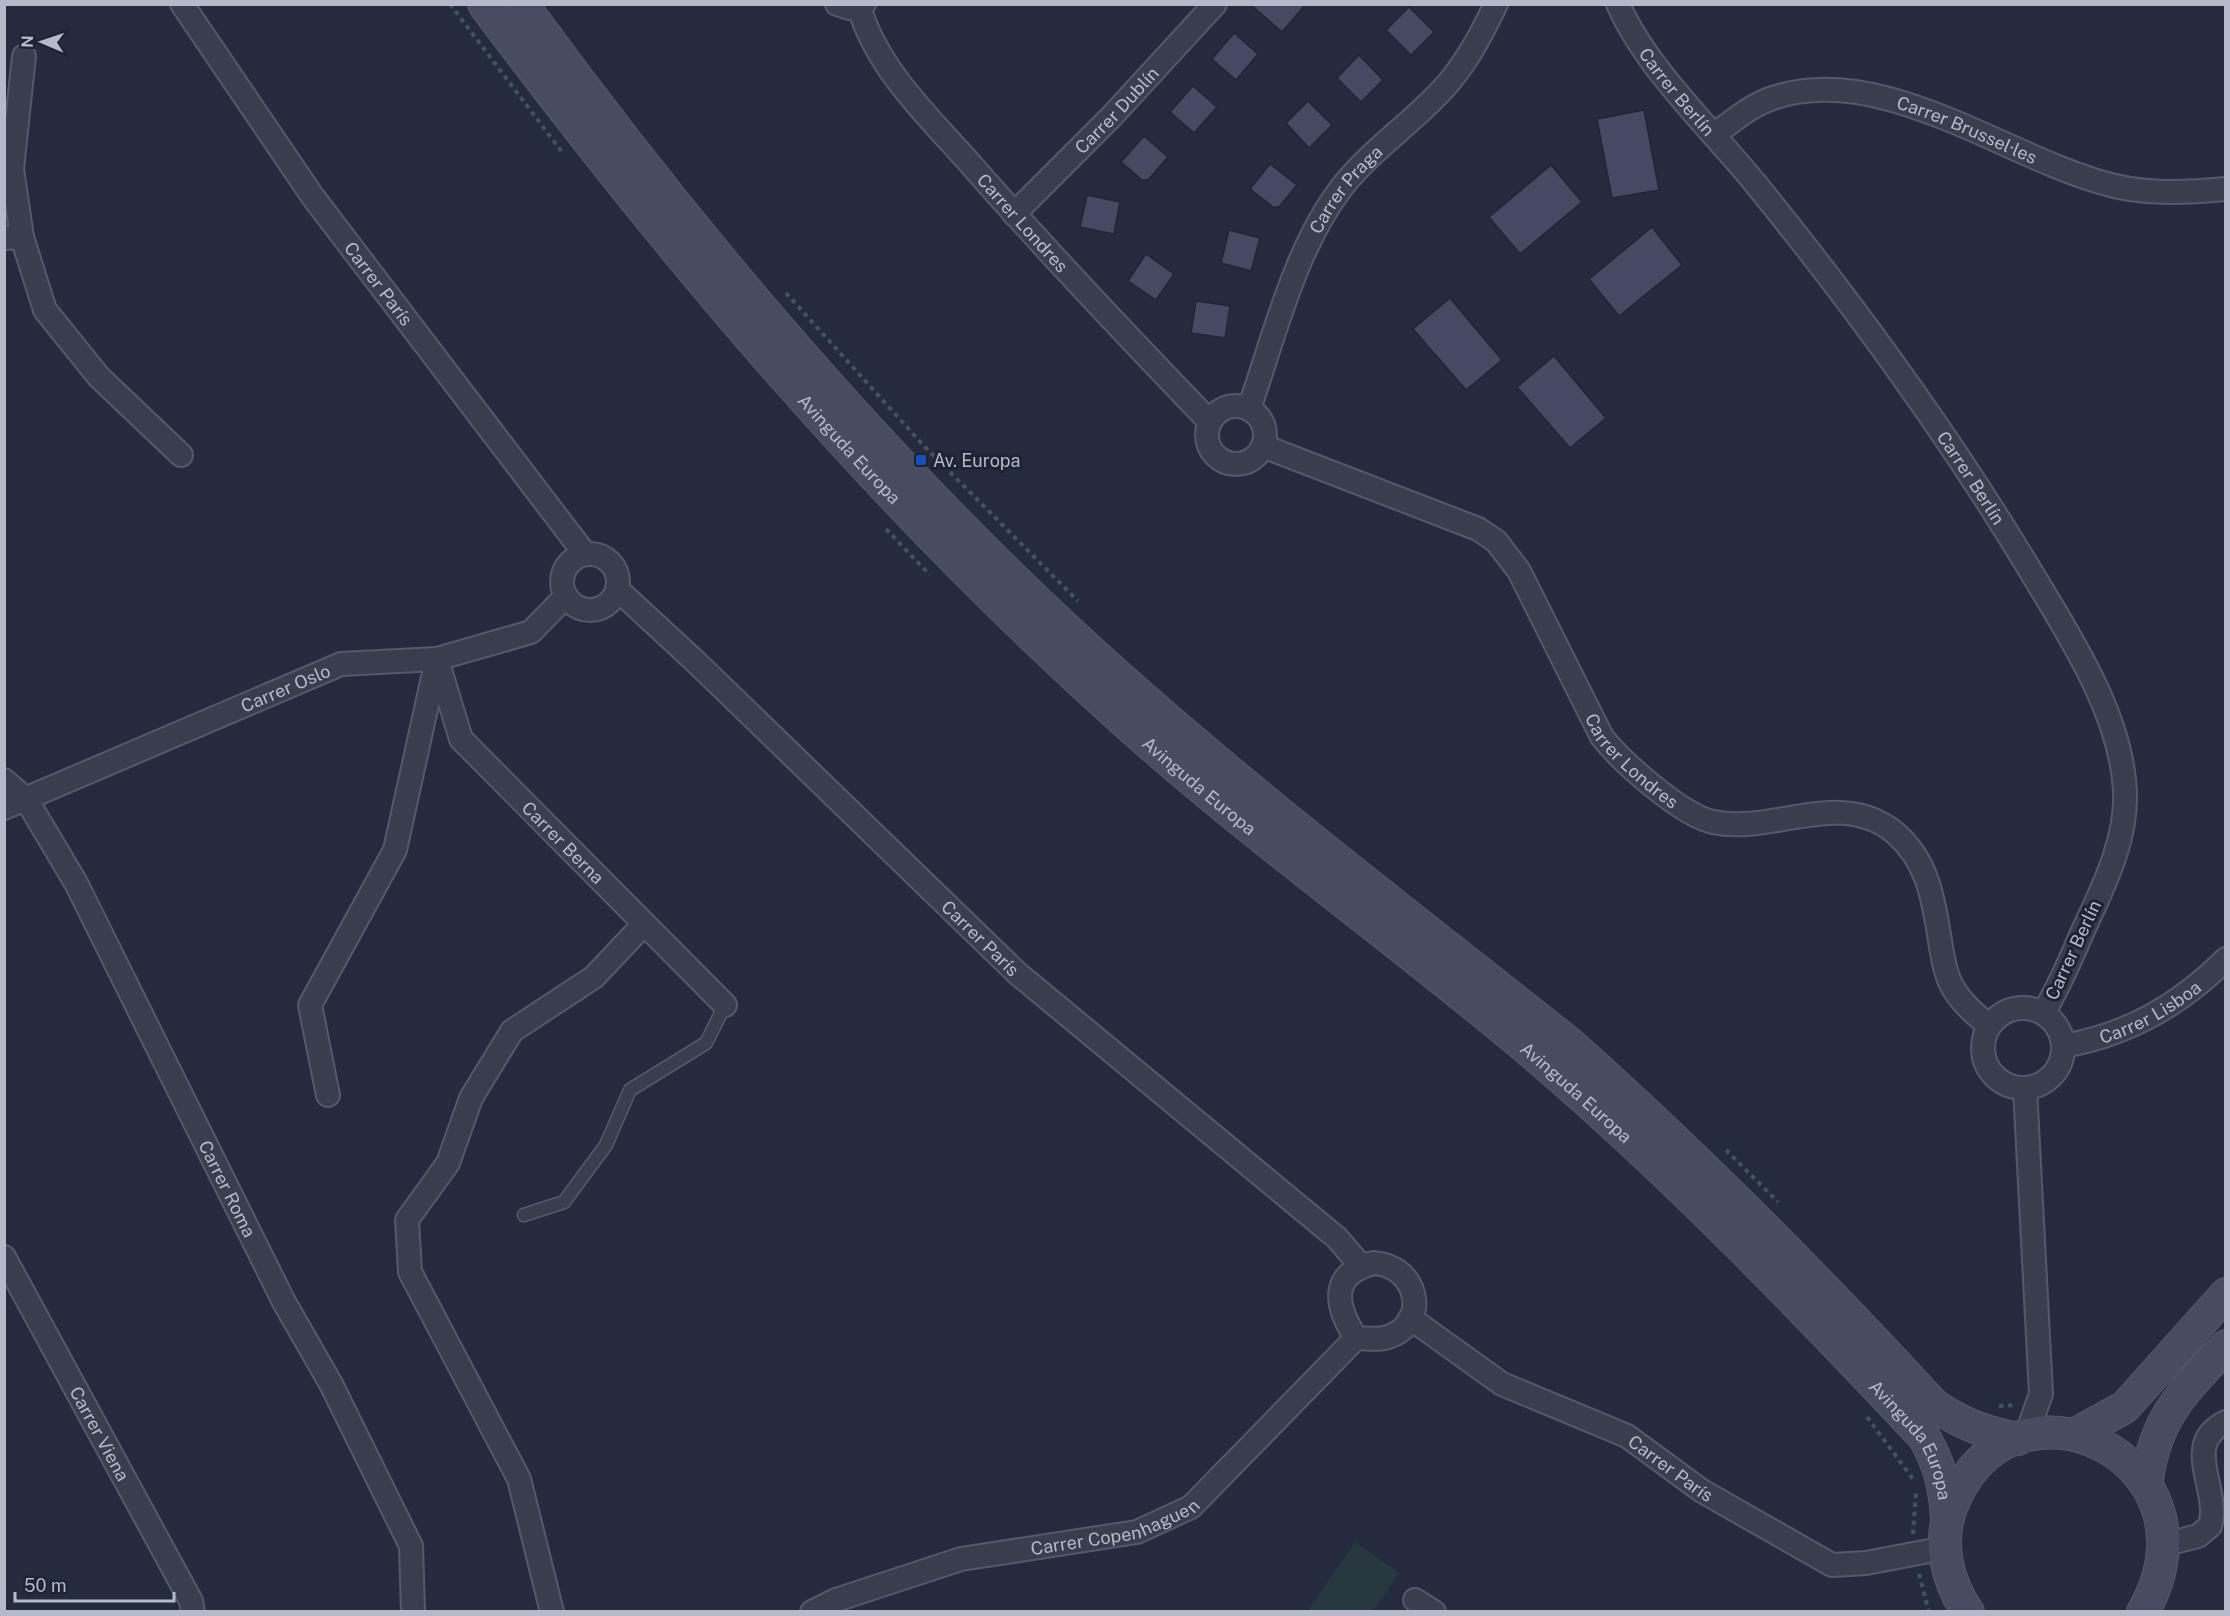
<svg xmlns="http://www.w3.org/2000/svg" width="2230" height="1616" font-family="'Public Sans',sans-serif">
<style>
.green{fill:#273840}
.building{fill:#444a61;stroke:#202536;stroke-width:1.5}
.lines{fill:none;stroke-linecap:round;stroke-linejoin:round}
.service-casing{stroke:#54596a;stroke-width:15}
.minor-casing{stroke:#54596a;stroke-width:26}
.secondary-casing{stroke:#54596a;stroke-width:34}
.path{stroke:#42545a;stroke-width:4;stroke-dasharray:4.5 4.5;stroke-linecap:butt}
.service{stroke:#393e4f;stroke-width:12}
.minor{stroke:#393e4f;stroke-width:22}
.secondary{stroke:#474c62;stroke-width:32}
.transit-dot{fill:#1a4fb4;stroke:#1e2334;stroke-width:2}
.labels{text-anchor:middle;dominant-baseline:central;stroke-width:6;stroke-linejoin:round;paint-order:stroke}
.street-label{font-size:18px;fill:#b5b9ca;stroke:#1e2334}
.poi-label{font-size:18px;fill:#b5b9ca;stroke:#1e2334;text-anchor:start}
</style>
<rect width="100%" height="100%" fill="#252b3f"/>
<path class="green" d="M1355,1542l44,31 -26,38h-65z"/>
<path class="building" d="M1250,4h56l-24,28z
M1409,7l25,25 -23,23 -25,-25z
M1234,33l24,21 -22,26 -24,-21z
M1359,55l24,25 -22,22 -24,-24z
M1193,86l24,21 -23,26 -24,-21z
M1308,101l24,24 -23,23 -23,-25z
M1644,110l15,80 -47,8 -15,-79z
M1144,136l24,21 -20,23h-6l-21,-18z
M1270,164l27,21 -18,22h-6l-23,-18z
M1551,165l31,37 -62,52 -31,-37z
M1087,195l33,7 -6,32 -34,-7z
M1652,227l30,38 -63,51 -30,-37z
M1229,230l31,8 -9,33 -30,-8z
M1146,254l28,20 -18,26 -28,-19z
M1450,298l52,62 -36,30 -53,-61z
M1196,301l34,5 -5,32 -34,-5z
M1554,356l52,62 -36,30 -53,-61z"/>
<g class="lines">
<g class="service-casing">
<path id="service" d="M524,1215l40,-13 42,-57 24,-55 76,-47 19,-38"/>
</g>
<g class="minor-casing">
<g id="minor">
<path id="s1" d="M182,4l131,193 272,357"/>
<path d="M837,4l12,4 15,-4"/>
<path id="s2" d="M1618,4c28,64 93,125 137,179 100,123 193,251 275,387 39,65 92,145 95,222 2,50 -23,97 -43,141 -12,27 -23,55 -39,80"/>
<path id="s3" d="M859,7c19,64 72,112 115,161 76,87 156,171 236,254"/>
<path id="s4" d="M1715,134c18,-13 36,-29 58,-36 106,-36 227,55 327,84 41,13 83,11 126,7"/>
<path id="s5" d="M1014,214l98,-98 103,-112"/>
<path d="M22,237l-10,-68 12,-113"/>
<path d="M4,238l18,-1 23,73 54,67 82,78"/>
<circle cx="1236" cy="435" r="29"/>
<path id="s6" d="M1249,409c25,-72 46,-161 93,-222 29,-37 69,-63 101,-98 23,-25 38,-54 53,-85"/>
<path id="s7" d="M1263,446l215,83 18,12 23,30 83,166c20,25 79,78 111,85 60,13 126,-34 181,10 36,30 40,72 47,115 2,11 4,25 9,35 8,18 25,32 39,44"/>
<circle cx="590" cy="582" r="28"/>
<path id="s8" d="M617,589l80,74 320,310 320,265 24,28"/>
<path id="s9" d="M437,660l24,79 264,266"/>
<path id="s10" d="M4,780l22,19 50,84 208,419 47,82 80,162 2,66"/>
<path id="s11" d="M4,808l337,-144 96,-5 94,-27 35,-36"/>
<circle cx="2023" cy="1048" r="40"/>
<path id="s12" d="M2063,1046c65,-11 117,-41 163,-87"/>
<path d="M2025,1088l16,306 -15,42"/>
<path d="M328,1095l-18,-90 85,-155 42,-191"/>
<path id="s13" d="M4,1257l187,344 2,11"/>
<path d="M1374,1263c46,3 57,64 10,75 -8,2 -19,0 -28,0 -20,-31 -28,-64 18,-75z"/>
<path id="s14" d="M1410,1318l92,66 125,52 75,55 130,74 34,-2 79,-15"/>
<path d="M2167,1544l31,-8 12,-10c11,-37 -30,-82 16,-104"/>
<path d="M1415,1600l19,12"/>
<path d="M552,1612l-33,-133 -109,-207 -3,-52 41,-57 23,-65 41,-67 82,-54 50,-53"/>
<path id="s15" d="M812,1612l24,-12 125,-41 176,-27 54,-25 165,-169"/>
</g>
</g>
<g class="secondary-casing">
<g id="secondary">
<path id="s16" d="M484,4c193,259 399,501 640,717 132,119 278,221 413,336 138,118 263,248 387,380 16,27 21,51 23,81"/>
<path d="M522,4c162,222 341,435 542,623 160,149 334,280 505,416 129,115 249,236 365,362 28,19 52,28 84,34"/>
<path d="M2076,1434l49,-27 101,-113"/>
<path d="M2147,1480c8,-63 38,-90 79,-134"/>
<path d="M1968,1612c-21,-30 -30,-69 -17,-104 58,-154 279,-49 192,104"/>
</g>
</g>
<path class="path" d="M450,4l112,148
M786,293l138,153 154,155
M886,529l44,46
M1726,1150l52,52
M1999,1406l17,-1
M1867,1417l46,62
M1913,1534l3,-43
M1919,1574l10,38"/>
<use href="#service" class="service"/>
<use href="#minor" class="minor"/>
<use href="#secondary" class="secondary"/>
</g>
<rect class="transit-dot" x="915" y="454" width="12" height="12" rx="3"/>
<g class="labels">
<g class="street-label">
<text stroke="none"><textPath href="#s2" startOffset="106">Carrer Berlín</textPath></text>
<text stroke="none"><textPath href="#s5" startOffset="146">Carrer Dublín</textPath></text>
<text stroke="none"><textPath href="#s4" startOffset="270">Carrer Brussel·les</textPath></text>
<text stroke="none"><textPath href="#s6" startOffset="242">Carrer Praga</textPath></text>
<text stroke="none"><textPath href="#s3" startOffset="273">Carrer Londres</textPath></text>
<text stroke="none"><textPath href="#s1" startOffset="342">Carrer París</textPath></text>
<text stroke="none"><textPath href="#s16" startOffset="576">Avinguda Europa</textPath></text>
<text stroke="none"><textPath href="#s2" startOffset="592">Carrer Berlín</textPath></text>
<text stroke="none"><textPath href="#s11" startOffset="306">Carrer Oslo</textPath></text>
<text stroke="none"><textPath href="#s7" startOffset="513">Carrer Londres</textPath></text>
<text stroke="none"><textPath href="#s16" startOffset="1062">Avinguda Europa</textPath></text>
<text stroke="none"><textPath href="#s9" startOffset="228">Carrer Berna</textPath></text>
<text stroke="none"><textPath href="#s8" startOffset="504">Carrer París</textPath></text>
<text transform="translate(2073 950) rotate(-65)">Carrer Berlín</text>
<text stroke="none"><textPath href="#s12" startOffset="94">Carrer Lisboa</textPath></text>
<text stroke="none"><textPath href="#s16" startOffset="1548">Avinguda Europa</textPath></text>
<text stroke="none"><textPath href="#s10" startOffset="468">Carrer Roma</textPath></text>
<text stroke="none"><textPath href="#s13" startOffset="201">Carrer Viena</textPath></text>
<text stroke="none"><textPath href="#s16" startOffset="2034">Avinguda Europa</textPath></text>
<text stroke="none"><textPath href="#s14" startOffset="303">Carrer París</textPath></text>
<text stroke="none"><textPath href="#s15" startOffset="316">Carrer Copenhaguen</textPath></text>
</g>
<g class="poi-label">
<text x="933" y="460">Av. Europa</text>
</g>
</g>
<rect width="2230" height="1616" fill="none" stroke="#b5b9ca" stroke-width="12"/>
<g transform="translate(42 42) rotate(272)" stroke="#1e2334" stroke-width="4.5" paint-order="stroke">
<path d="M0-4.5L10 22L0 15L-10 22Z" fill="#b5b9ca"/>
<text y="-9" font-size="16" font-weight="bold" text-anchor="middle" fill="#b5b9ca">N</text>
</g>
<path d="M15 1592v9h159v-9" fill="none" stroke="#b5b9ca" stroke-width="3"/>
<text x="24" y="1592" font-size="18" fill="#b5b9ca" stroke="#1e2334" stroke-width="4.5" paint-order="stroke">50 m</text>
</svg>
